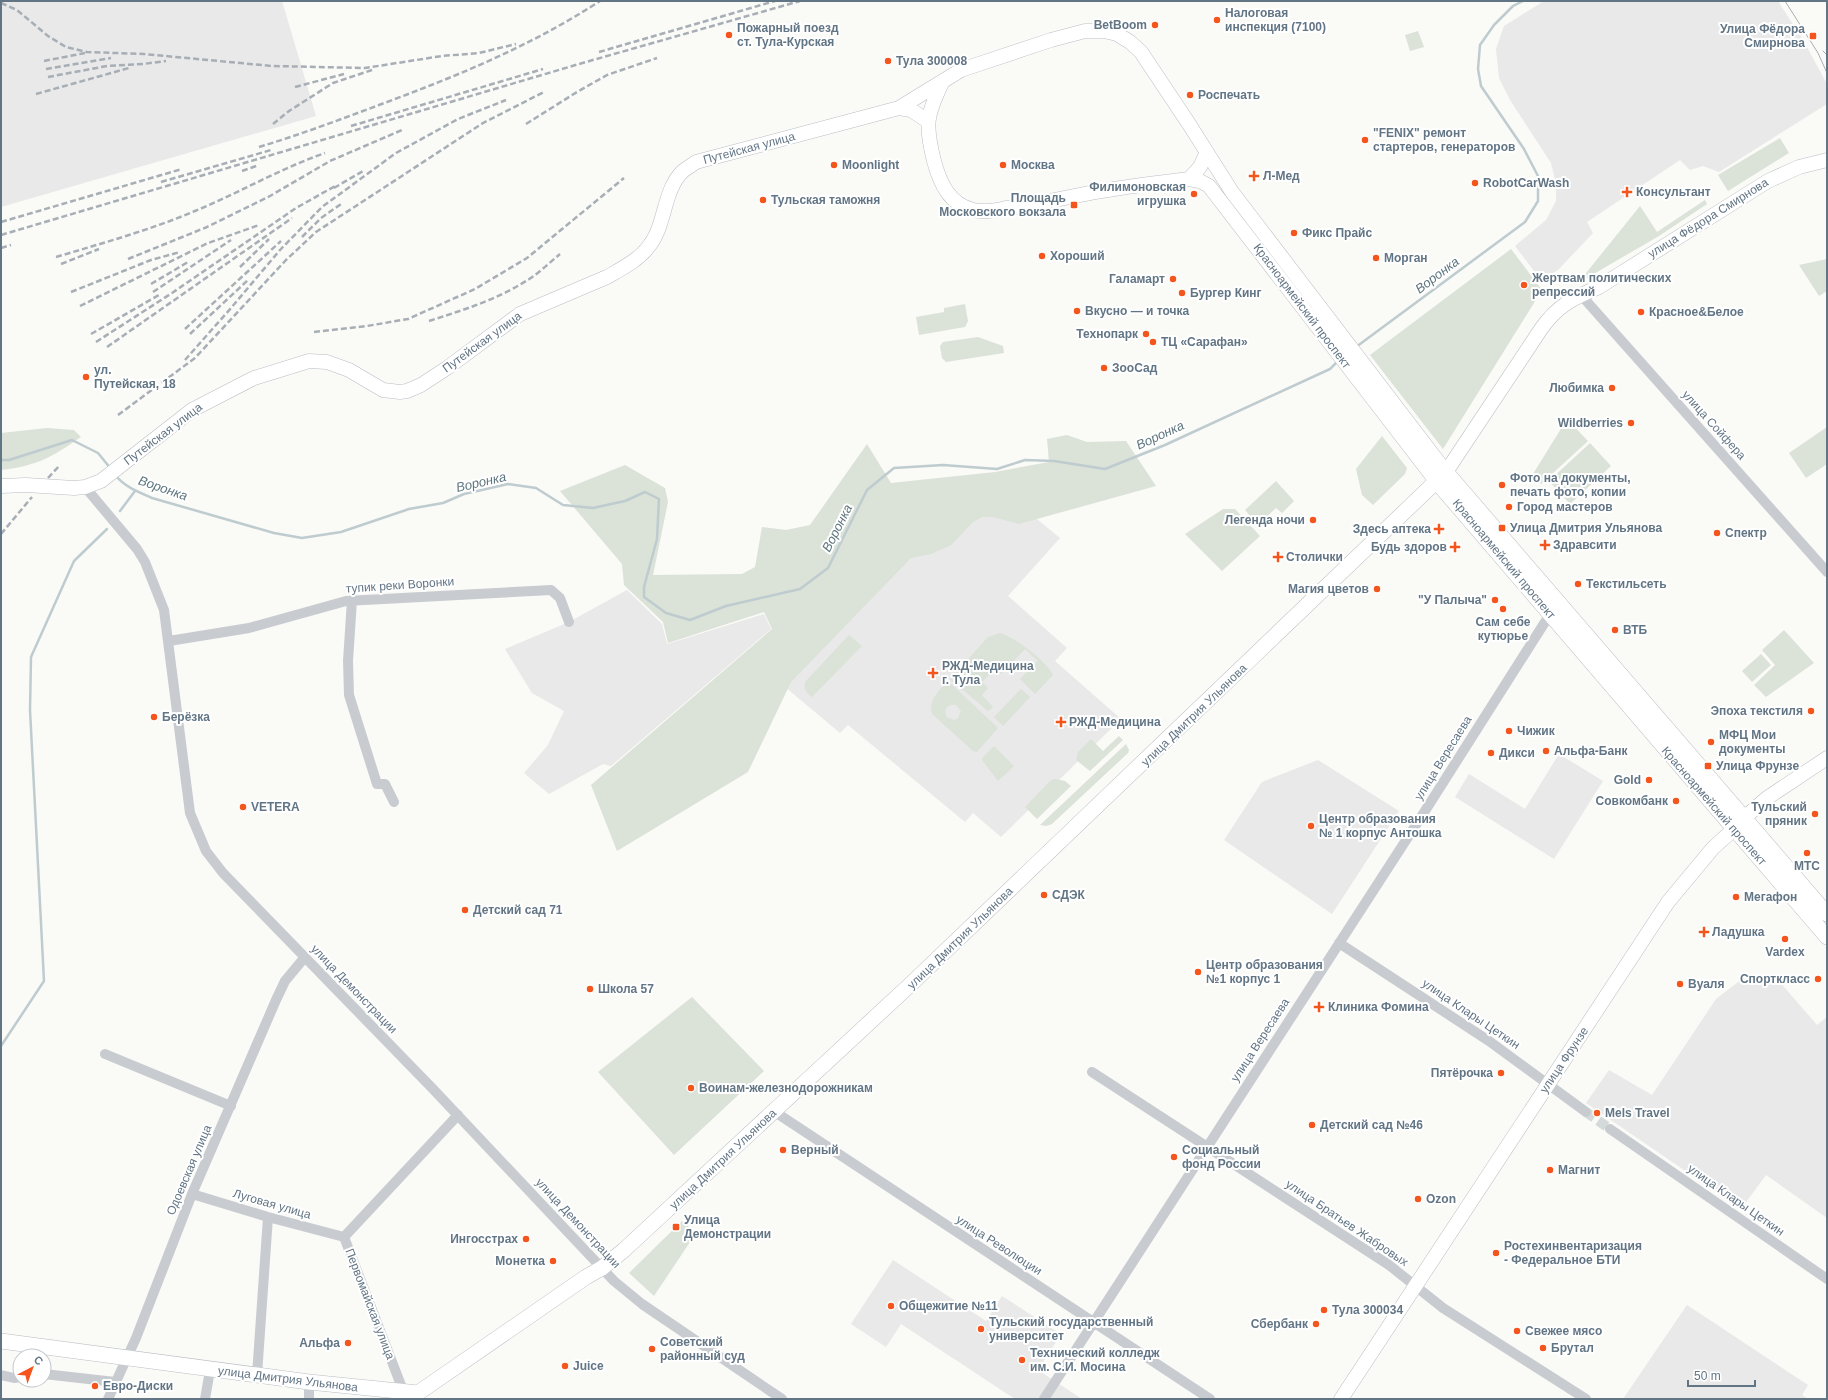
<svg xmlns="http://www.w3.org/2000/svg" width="1828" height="1400" font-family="Helvetica,sans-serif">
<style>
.built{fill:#e8e9e8}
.green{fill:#dbe2d8;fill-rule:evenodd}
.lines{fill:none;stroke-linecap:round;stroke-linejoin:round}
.stream{stroke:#becbcf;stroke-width:2.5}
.street-tunnel{stroke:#d4d9da;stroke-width:10;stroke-dasharray:10 5;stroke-linecap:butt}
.secondary-casing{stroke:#b9bfc4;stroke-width:15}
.primary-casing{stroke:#babfc3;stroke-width:16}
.street{stroke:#c8ccd0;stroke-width:10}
.secondary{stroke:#fff;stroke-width:14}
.primary{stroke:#fff;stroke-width:15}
.tram{stroke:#a7aeb5;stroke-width:1}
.rail{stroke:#a7aeb5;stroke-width:2.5;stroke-dasharray:6 3;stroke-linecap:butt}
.poi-dot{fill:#f4551d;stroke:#fff;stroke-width:1.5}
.labels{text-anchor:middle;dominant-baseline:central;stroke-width:4;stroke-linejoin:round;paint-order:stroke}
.poi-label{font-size:12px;font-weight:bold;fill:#627585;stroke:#fff;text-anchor:start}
.street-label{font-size:12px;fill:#627585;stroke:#fff}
.water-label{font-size:13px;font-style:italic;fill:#5d757e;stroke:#fff}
</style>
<rect width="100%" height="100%" fill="#fafaf7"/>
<path class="built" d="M1,1h281l34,115 -315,91z
M1544,1h234l25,39 24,44v20l-108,68 -16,-6 -13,4 -10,-10 -93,62 6,11 -35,37 -17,10 -26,-34 31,-26 10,-19v-17l-5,-21 -41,-63 -11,-22 -3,-29 8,-23z
M958,499l57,2 45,37 -52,58 59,52 -12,13 66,58 -120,118 -28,-24 -8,9 -117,-97 -8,8 -56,-47z
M627,590l35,34 5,20 97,-30 7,15 -160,137 -8,-2 -54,30 -25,-21 24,-28 16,-34 -32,-18 -27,-44 64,-27z
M1559,754l44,27 -49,78 -99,-62 14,-23 56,35z
M1318,760l81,51 -67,103 -108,-74 38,-58z
M1742,979l36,1 39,45 10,-8v201l-61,-43 -25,34 -155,-106 23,-33 43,25 64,-96z
M893,1260l93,61 16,-25 59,38 -23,36 44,29h-67l-114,-75 -15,23 -35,-23z
M1687,1305l121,80 -6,10 6,4h-185z"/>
<path class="green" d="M1418,31l6,16 -14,4 -5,-16z
M1780,138l9,15 -61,38 -10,-16z
M1705,200l2,4 -48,32 -81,47 62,-77 17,26z
M1511,249l31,41 -99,159 -73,-94z
M1827,259v32l-8,5 -20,-31z
M965,304l3,17 -3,6 -46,8 -3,-18 28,-5v-4z
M978,337l25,9 1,7 -58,9 -4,-4 -2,-12 3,-4z
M1567,419l21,22 -47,43 -8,-10z
M1827,427v37l-21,14 -17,-25z
M47,428l27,2 7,7c-29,20 -44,29 -80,33v-37z
M1067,435l20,7 39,-1 30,45 -137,38 -26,-7h-11l-9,5 -22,23 -20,9 -20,4 -120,124 -43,90 -131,79 -26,-66 181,-156 -8,-17 -96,31 -5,-21 -39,-37 -2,-21 -62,-73 65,-26 40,23 3,14 -15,73 89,-1 13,-7 7,-40 24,3 24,-5 57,-81 24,39 104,-11 54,-10 -2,-23z
M1382,436l25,32 -2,6 -32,31 -11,-10 -6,-26z
M1590,443l21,23 -41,38 -21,-23z
M1276,481l18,20 -12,12 -6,-5 -18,17 -13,-15z
M1223,509h12l25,27 -38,35 -37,-37z
M1784,630l30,33 -48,34 -12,-12 21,-20 -13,-15z
M1000,633c14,4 47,28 53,42l-18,19 -15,-15 18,-18 -13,-12 -24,25 -6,-5 -13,13 6,6 -6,7 11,12 -5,4 -38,-32 38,-42z
M849,635l13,11 -50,51c-5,-4 -10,-9 -6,-16z
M1761,654l10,11 -19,17 -10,-11z
M948,681l50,47 -21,24 -4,-1 -41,-37c-4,-15 7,-23 16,-33zM951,705h5l5,6 -3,7 -4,2 -7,-3c-3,-5 -2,-10 4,-12z
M1021,689l9,8 -27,29 -9,-9z
M1119,736l4,4 -33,31 -14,-11 2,-8 13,-13 12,12z
M1126,744l3,6 -1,3 -76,71 -6,2 -6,-1z
M994,746l20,20 -16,15 -16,-21 1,-3z
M1056,779l9,2 6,5 -34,33 -12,-12 26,-27z
M692,997l72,74 -90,84 -76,-83z
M682,1221l14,12 -42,63 -25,-23z"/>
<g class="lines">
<path class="stream" d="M1356,347l169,-125 13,-21v-25l-14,-27 -43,-63 -3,-17 2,-24 14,-20 19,-19 10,-5
M1,460h8l63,-20 26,13 13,16
M116,476c9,11 23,16 36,22l122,35 28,5 39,-6 68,-23 34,-6 21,-9 44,-10 28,4 27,17 30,3 32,-7 20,-9 14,7 -2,40 -13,48v10l22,16 24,7 36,-14 74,-17 28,-21 39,-78 27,-22 49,-3 54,4 28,-9 29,1 51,8 60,-24 165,-76 8,-8
M120,511l15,-20
M1,1046l43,-65 -14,-271 1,-53 43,-96 33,-32"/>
<path class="street-tunnel" d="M1586,1112l24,17"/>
<g class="secondary-casing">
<path id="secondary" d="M942,83c-16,33 -17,42 -8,78 6,22 15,43 39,49 11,3 23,0 34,-2 36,-4 71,-14 107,-19 25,-4 50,-7 75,-10l11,2 9,5 227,295
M899,108l12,2 17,11
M1189,179l11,-12 7,-15
M1,486l25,-1 48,3 11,-1 16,-6 91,-71 62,-32 55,-17 18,1 22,8 34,20 17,2 7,-1 14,-6 26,-17 73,-54 87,-37c14,-8 32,-17 42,-31 17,-21 14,-56 34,-75 4,-3 9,-6 13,-9l203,-54 62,-38 90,-30 34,-9h19l13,3 13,8 11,10 48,72 43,68 214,280 95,-143c16,-23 32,-31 58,-42l169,-106 31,-14 28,-7
M1744,818l23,-20 60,-40
M1341,1399l327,-497 45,-54 21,-19"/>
</g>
<g class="primary-casing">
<path id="primary" d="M1436,481l391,456
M1,1341l308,41 109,11 168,-116 16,-9 22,-18 288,-267 534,-511 381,442"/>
</g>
<path class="street" d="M1581,295l246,277
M85,487l52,62 8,13 19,48 26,203 16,38 17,22 210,216 181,192 28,23 140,95
M352,600l-4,61 1,34 28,89h8l9,18
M169,641l80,-13 97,-27 205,-11 9,8 9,24
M1339,943l150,98 97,71
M105,1054l126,52
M1092,1072l297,193 54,43 143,91
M775,1112l435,287
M1610,1129l217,150
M192,1194l76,23 76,20
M44,1374l71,8
M1,1375l13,3 6,-1
M257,1375l11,-158
M404,1393l-60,-156 114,-122
M108,1399l28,-61 56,-144 84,-194 9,-19 20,-24
M205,1399l5,-29
M309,1399v-17
M1044,1399l388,-599 113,-178 6,-7"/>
<use href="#secondary" class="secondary"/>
<use href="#primary" class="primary"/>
<path class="tram" d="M1785,1l33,52 9,20
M1823,51l4,4"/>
<path class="rail" d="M1,3l16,7 31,26 18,11 21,5 57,2 128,12 93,2 77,-12 37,-3 37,-9
M599,52l176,-51
M44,61l41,-8
M46,69l65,-11
M48,77l59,-11 36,-2 23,-3
M295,87l49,-13
M36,94l93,-26
M273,124l16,-13 44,-28 39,-13
M526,124l51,-32 30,-17 50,-17
M351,126l192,-57
M259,147c40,-12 80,-27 120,-42 78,-29 150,-58 221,-104
M242,171l17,-6
M161,182l110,-32
M334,188l29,-17
M1,222l181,-53
M1,235l578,-171 221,-63
M302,237l19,-19 20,-14
M1,248l10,-3
M56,257c47,-14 94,-27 139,-46 44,-18 84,-42 130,-58
M128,259l79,-32 63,-31 60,-35 72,-31
M61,264l38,-15
M240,267l29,-28
M151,284l37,-22
M71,292l80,-32 29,-8
M153,292l78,-52
M80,306l128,-63 51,-18
M429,321c34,-11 67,-21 97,-40 12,-7 23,-18 34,-27
M185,329l96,-88
M314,332l53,-6 41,-7 67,-30 52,-31 97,-80
M91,334l68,-39
M190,334l58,-54
M96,342l76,-49 124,-85 41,-23
M107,347l185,-129
M185,360l46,-52 49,-58 42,-43 74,-54 62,-34 48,-19
M118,415l77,-57 91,-98 30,-28 167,-109 61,-31
M48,478l12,-13
M1,534l31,-37"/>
</g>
<g class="poi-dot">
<circle cx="1217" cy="20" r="4"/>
<circle cx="1155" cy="25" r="4"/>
<circle cx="729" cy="35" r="4"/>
<rect x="1809" y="32" width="8" height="8" rx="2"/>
<circle cx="888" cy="61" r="4"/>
<circle cx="1190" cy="95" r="4"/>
<circle cx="1365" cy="140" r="4"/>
<circle cx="834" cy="165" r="4"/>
<circle cx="1003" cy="165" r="4"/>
<path d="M1252 170h4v4h4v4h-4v4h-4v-4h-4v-4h4z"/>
<circle cx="1475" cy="183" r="4"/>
<path d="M1625 186h4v4h4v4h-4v4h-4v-4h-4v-4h4z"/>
<circle cx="1194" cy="194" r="4"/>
<circle cx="763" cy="200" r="4"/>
<rect x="1070" y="201" width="8" height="8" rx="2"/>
<circle cx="1294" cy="233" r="4"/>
<circle cx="1042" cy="256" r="4"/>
<circle cx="1376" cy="258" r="4"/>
<circle cx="1173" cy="279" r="4"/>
<circle cx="1524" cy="285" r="4"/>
<circle cx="1182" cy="293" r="4"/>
<circle cx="1077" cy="311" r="4"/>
<circle cx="1641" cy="312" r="4"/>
<circle cx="1146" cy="334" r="4"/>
<circle cx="1153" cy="342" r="4"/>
<circle cx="1104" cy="368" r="4"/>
<circle cx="86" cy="377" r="4"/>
<circle cx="1612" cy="388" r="4"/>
<circle cx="1631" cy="423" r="4"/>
<circle cx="1502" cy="485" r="4"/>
<circle cx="1509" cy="507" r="4"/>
<circle cx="1313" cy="520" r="4"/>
<rect x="1498" y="524" width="8" height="8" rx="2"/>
<path d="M1437 523h4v4h4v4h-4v4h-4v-4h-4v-4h4z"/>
<circle cx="1717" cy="533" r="4"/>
<path d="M1543 539h4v4h4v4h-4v4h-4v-4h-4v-4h4z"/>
<path d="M1453 541h4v4h4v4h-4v4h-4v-4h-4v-4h4z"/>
<path d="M1276 551h4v4h4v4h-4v4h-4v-4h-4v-4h4z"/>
<circle cx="1578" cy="584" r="4"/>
<circle cx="1377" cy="589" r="4"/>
<circle cx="1495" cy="600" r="4"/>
<circle cx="1503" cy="609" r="4"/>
<circle cx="1615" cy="630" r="4"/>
<path d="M931 667h4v4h4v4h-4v4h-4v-4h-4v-4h4z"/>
<circle cx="1811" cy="711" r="4"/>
<circle cx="154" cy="717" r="4"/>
<path d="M1059 716h4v4h4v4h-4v4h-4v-4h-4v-4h4z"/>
<circle cx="1509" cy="731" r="4"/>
<circle cx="1711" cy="742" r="4"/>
<circle cx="1546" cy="751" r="4"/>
<circle cx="1491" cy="753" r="4"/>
<rect x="1704" y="762" width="8" height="8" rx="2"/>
<circle cx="1649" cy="780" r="4"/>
<circle cx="1676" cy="801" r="4"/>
<circle cx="243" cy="807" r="4"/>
<circle cx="1815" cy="814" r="4"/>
<circle cx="1311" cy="826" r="4"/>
<circle cx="1807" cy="853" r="4"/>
<circle cx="1044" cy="895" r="4"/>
<circle cx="1736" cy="897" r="4"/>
<circle cx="465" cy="910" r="4"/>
<path d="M1702 926h4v4h4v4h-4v4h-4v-4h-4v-4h4z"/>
<circle cx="1785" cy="939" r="4"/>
<circle cx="1198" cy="972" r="4"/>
<circle cx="1818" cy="979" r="4"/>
<circle cx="1680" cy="984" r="4"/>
<circle cx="590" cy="989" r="4"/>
<path d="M1317 1001h4v4h4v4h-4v4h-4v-4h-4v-4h4z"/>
<circle cx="1501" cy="1073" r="4"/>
<circle cx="691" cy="1088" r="4"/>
<circle cx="1597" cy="1113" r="4"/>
<circle cx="1312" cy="1125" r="4"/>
<circle cx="783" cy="1150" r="4"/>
<circle cx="1174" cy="1157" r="4"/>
<circle cx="1550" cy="1170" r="4"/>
<circle cx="1418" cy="1199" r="4"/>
<rect x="672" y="1223" width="8" height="8" rx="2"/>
<circle cx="526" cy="1239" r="4"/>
<circle cx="1496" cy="1253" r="4"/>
<circle cx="553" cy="1261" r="4"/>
<circle cx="891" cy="1306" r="4"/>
<circle cx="1324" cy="1310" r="4"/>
<circle cx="1316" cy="1324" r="4"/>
<circle cx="981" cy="1329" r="4"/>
<circle cx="1517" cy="1331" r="4"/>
<circle cx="348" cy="1343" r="4"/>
<circle cx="1543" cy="1348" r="4"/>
<circle cx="652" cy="1349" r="4"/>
<circle cx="1022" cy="1360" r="4"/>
<circle cx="565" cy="1366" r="4"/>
<circle cx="95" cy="1386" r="4"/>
</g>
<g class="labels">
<g class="poi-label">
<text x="1225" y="13">Налоговая<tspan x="1225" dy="14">инспекция (7100)</tspan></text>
<text x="1147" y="25" text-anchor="end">BetBoom</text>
<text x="737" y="28">Пожарный поезд<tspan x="737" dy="14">ст. Тула-Курская</tspan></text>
<text x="1805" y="29" text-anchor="end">Улица Фёдора<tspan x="1805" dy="14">Смирнова</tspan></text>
<text x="896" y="61">Тула 300008</text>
<text x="1198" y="95">Роспечать</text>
<text x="1373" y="133">"FENIX" ремонт<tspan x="1373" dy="14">стартеров, генераторов</tspan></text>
<text x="842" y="165">Moonlight</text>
<text x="1011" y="165">Москва</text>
<text x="1263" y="176">Л-Мед</text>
<text x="1483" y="183">RobotCarWash</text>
<text x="1186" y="187" text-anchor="end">Филимоновская<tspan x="1186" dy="14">игрушка</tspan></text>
<text x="1636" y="192">Консультант</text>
<text x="1066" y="198" text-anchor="end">Площадь<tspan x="1066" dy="14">Московского вокзала</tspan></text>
<text x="771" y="200">Тульская таможня</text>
<text x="1302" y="233">Фикс Прайс</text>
<text x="1050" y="256">Хороший</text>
<text x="1384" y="258">Морган</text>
<text x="1532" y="278">Жертвам политических<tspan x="1532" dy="14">репрессий</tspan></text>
<text x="1165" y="279" text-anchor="end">Галамарт</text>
<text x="1190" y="293">Бургер Кинг</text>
<text x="1085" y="311">Вкусно — и точка</text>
<text x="1649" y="312">Красное&amp;Белое</text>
<text x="1138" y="334" text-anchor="end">Технопарк</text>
<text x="1161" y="342">ТЦ «Сарафан»</text>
<text x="1112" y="368">ЗооСад</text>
<text x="94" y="370">ул.<tspan x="94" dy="14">Путейская, 18</tspan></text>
<text x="1604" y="388" text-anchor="end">Любимка</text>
<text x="1623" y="423" text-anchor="end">Wildberries</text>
<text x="1510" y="478">Фото на документы,<tspan x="1510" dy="14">печать фото, копии</tspan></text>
<text x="1517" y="507">Город мастеров</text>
<text x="1305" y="520" text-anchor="end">Легенда ночи</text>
<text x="1510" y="528">Улица Дмитрия Ульянова</text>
<text x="1431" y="529" text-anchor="end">Здесь аптека</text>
<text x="1725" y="533">Спектр</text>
<text x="1553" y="545">Здравсити</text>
<text x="1447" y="547" text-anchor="end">Будь здоров</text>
<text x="1286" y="557">Столички</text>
<text x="1586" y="584">Текстильсеть</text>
<text x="1369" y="589" text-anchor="end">Магия цветов</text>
<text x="1487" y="600" text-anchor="end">"У Палыча"</text>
<text x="1503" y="622" text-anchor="middle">Сам себе<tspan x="1503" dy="14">кутюрье</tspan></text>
<text x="1623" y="630">ВТБ</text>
<text x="942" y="666">РЖД-Медицина<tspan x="942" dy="14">г. Тула</tspan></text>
<text x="1803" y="711" text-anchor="end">Эпоха текстиля</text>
<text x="162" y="717">Берёзка</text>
<text x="1069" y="722">РЖД-Медицина</text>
<text x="1517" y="731">Чижик</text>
<text x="1719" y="735">МФЦ Мои<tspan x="1719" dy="14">документы</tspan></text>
<text x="1554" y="751">Альфа-Банк</text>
<text x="1499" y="753">Дикси</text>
<text x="1716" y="766">Улица Фрунзе</text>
<text x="1641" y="780" text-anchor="end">Gold</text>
<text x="1668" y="801" text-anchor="end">Совкомбанк</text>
<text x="251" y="807">VETERA</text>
<text x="1807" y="807" text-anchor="end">Тульский<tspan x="1807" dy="14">пряник</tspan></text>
<text x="1319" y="819">Центр образования<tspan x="1319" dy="14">№ 1 корпус Антошка</tspan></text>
<text x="1807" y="866" text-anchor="middle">МТС</text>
<text x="1052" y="895">СДЭК</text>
<text x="1744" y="897">Мегафон</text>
<text x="473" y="910">Детский сад 71</text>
<text x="1712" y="932">Ладушка</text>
<text x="1785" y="952" text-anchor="middle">Vardex</text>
<text x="1206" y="965">Центр образования<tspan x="1206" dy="14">№1 корпус 1</tspan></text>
<text x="1810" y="979" text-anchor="end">Спорткласс</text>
<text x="1688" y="984">Вуаля</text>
<text x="598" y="989">Школа 57</text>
<text x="1328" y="1007">Клиника Фомина</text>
<text x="1493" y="1073" text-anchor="end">Пятёрочка</text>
<text x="699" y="1088">Воинам-железнодорожникам</text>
<text x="1605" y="1113">Mels Travel</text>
<text x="1320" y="1125">Детский сад №46</text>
<text x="791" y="1150">Верный</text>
<text x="1182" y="1150">Социальный<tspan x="1182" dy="14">фонд России</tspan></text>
<text x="1558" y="1170">Магнит</text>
<text x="1426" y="1199">Ozon</text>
<text x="684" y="1220">Улица<tspan x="684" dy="14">Демонстрации</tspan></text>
<text x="518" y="1239" text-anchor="end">Ингосстрах</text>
<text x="1504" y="1246">Ростехинвентаризация<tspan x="1504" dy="14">- Федеральное БТИ</tspan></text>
<text x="545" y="1261" text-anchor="end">Монетка</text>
<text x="899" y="1306">Общежитие №11</text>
<text x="1332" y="1310">Тула 300034</text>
<text x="989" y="1322">Тульский государственный<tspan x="989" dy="14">университет</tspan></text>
<text x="1308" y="1324" text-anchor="end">Сбербанк</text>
<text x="1525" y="1331">Свежее мясо</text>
<text x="660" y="1342">Советский<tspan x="660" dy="14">районный суд</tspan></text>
<text x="340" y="1343" text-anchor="end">Альфа</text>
<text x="1551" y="1348">Брутал</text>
<text x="1030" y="1353">Технический колледж<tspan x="1030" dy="14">им. С.И. Мосина</tspan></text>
<text x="573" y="1366">Juice</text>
<text x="103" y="1386">Евро-Диски</text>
</g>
<g class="street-label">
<text transform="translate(749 148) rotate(-15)">Путейская улица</text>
<text transform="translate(1708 218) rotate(-32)">улица Фёдора Смирнова</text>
<text transform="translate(1302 306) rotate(53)">Красноармейский проспект</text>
<text transform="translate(482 342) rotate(-36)">Путейская улица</text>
<text transform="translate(1714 425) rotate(48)">улица Сойфера</text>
<text transform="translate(163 434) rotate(-37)">Путейская улица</text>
<text transform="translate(1504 559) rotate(50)">Красноармейский проспект</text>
<text transform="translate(400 585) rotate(-4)">тупик реки Воронки</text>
<text transform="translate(1194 715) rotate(-44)">улица Дмитрия Ульянова</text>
<text transform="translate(1443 758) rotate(-58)">улица Вересаева</text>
<text transform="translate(1714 806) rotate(49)">Красноармейский проспект</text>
<text transform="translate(960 938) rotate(-44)">улица Дмитрия Ульянова</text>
<text transform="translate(354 989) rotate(46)">улица Демонстрации</text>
<text transform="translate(1471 1014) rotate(34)">улица Клары Цеткин</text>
<text transform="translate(1260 1040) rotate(-57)">улица Вересаева</text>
<text transform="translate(1564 1060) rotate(-56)">улица Фрунзе</text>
<text transform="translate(723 1159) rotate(-43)">улица Дмитрия Ульянова</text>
<text transform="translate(189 1170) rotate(-67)">Одоевская улица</text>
<text transform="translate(1736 1200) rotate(35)">улица Клары Цеткин</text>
<text transform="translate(272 1204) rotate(16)">Луговая улица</text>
<text transform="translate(578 1223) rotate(47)">улица Демонстрации</text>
<text transform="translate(1347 1223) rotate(34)">улица Братьев Жабровых</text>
<text transform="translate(999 1245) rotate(33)">улица Революции</text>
<text transform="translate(370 1304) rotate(69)">Первомайская улица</text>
<text transform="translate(288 1379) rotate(7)">улица Дмитрия Ульянова</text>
</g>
<g class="water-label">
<text transform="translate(1437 275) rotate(-37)">Воронка</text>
<text transform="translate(1160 435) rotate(-25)">Воронка</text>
<text transform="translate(481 482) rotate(-13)">Воронка</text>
<text transform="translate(163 488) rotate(19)">Воронка</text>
<text transform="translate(837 528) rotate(-63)">Воронка</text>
</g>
</g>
<rect width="1828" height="1400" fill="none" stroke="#627585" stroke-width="4"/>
<g transform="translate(32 1368) rotate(41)"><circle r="19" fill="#ffffff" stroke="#c0c8ce"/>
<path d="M0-3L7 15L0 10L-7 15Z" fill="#f4551d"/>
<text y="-6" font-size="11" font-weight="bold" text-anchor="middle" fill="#627585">С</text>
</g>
<path d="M1688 1380v6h67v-6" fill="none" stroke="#627585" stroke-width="2"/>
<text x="1694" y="1380" font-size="12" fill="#627585" stroke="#ffffff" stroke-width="3" paint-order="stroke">50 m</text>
</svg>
